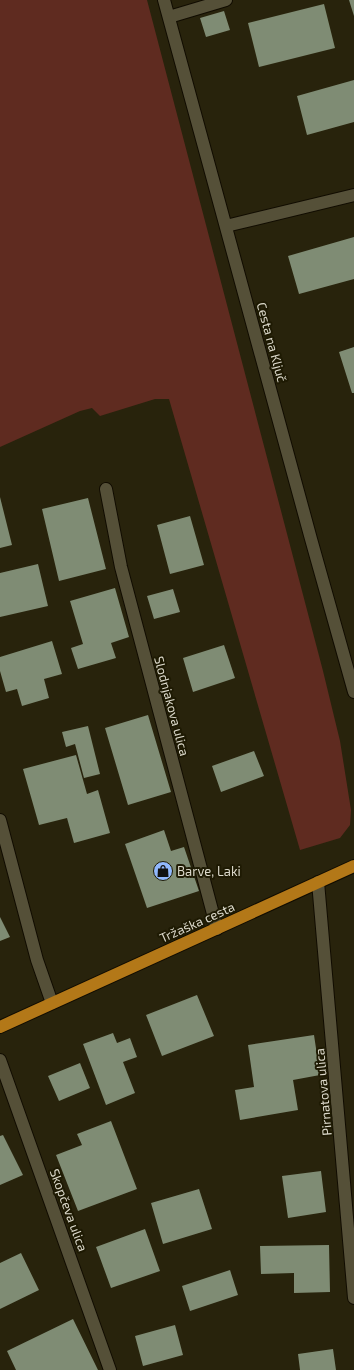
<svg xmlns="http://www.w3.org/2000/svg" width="354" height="1370" font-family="'Exo 2',sans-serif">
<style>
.green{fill:#5f2b20}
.building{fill:#7f8c74}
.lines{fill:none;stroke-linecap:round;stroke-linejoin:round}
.minor-casing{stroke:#110c00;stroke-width:14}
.major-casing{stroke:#110c00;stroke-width:14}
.minor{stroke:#555038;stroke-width:12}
.major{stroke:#b37818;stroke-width:12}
.labels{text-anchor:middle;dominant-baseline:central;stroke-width:4;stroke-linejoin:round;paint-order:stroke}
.street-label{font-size:13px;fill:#dcd9cb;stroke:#1e1a03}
.poi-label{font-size:13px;fill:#dcd9cb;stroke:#1e1a03;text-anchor:start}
</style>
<rect width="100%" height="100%" fill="#28230c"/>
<path class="green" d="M0,0h147l176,671 17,70 11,69 -1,15 -10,13 -40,12 -131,-451h-14l-55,17 -8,-8 -12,3 -80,36z"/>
<path class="building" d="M349,0h5v16z
M324,4l11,44 -76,19 -11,-44z
M224,11l6,19 -24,7 -6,-19z
M354,80v42l-47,13 -10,-39z
M354,237v42l-55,15 -11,-38z
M354,347v46h-2l-13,-41z
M0,497l12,48 -12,3z
M88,498l18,71 -47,12 -17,-72z
M190,516l14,49 -34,9 -13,-49z
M38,564l10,42 -48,11v-44z
M115,588l14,49 -18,6 5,15 -38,11 -7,-21 12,-4 -13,-43z
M173,589l7,23 -26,7 -7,-23z
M52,641l10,33 -18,5 5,19 -27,8 -5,-17 -11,3 -6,-21v-14z
M224,645l11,33 -42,14 -10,-34z
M148,715l23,77 -43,13 -23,-77z
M88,726l12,48 -16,4 -9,-34 -9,3 -4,-15z
M254,751l10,25 -43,16 -9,-26z
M76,755l11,39 11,-4 12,43 -36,10 -7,-25 -28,7 -16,-56z
M164,830l7,21 13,-4 15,44 -52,17 -22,-64z
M0,917l10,20 -10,4z
M197,995l17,41 -52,20 -16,-41z
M113,1033l4,10 13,-5 7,19 -14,5 12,31 -29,12 -23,-61z
M314,1035l6,40 -27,5 5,30 -58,10 -5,-30 19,-3 -6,-42z
M80,1063l10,25 -31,13 -11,-25z
M111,1121l26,68 -59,22 -22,-56 26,-10 -5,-11z
M3,1135l20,40 -23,10v-49z
M321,1171l5,41 -38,6 -6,-42z
M199,1189l13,40 -49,15 -12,-41z
M145,1229l15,42 -49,17 -15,-41z
M329,1245l1,47 -36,1v-20l-33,1 -1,-28z
M21,1253l18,37 -39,19v-46z
M230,1270l8,25 -48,16 -8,-25z
M73,1319l25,51h-82l-9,-19z
M175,1325l8,30 -40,11 -8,-30z
M333,1349l3,21h-36l-2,-16z"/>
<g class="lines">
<g class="minor-casing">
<path id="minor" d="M164,0l147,539 43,153
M169,17l57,-17
M226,226l128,-31
M106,489l15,78 96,362
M0,820l37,140 15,43
M318,882l36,416
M0,1060l110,310"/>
</g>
<g class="major-casing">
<path id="major" d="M0,1027l354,-161"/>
</g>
<use href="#minor" class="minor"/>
<use href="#major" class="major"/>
</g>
<defs>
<g id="shop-disc" transform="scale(1)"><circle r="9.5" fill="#91b8fd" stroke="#1e1a03"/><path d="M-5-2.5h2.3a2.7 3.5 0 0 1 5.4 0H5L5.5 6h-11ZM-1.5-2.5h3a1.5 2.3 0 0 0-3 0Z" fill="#111"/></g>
</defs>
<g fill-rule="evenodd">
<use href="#shop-disc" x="163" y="871"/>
</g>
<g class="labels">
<g class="street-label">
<text transform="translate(272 342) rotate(75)">Cesta na Ključ</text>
<text transform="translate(172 706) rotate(75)">Slodnjakova ulica</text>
<text transform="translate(197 922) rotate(-24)">Tržaška cesta</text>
<text transform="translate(323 1092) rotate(-95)">Pirnatova ulica</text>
<text transform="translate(69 1210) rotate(70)">Skopčeva ulica</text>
</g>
<g class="poi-label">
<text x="177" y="871">Barve, Laki</text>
</g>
</g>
</svg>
